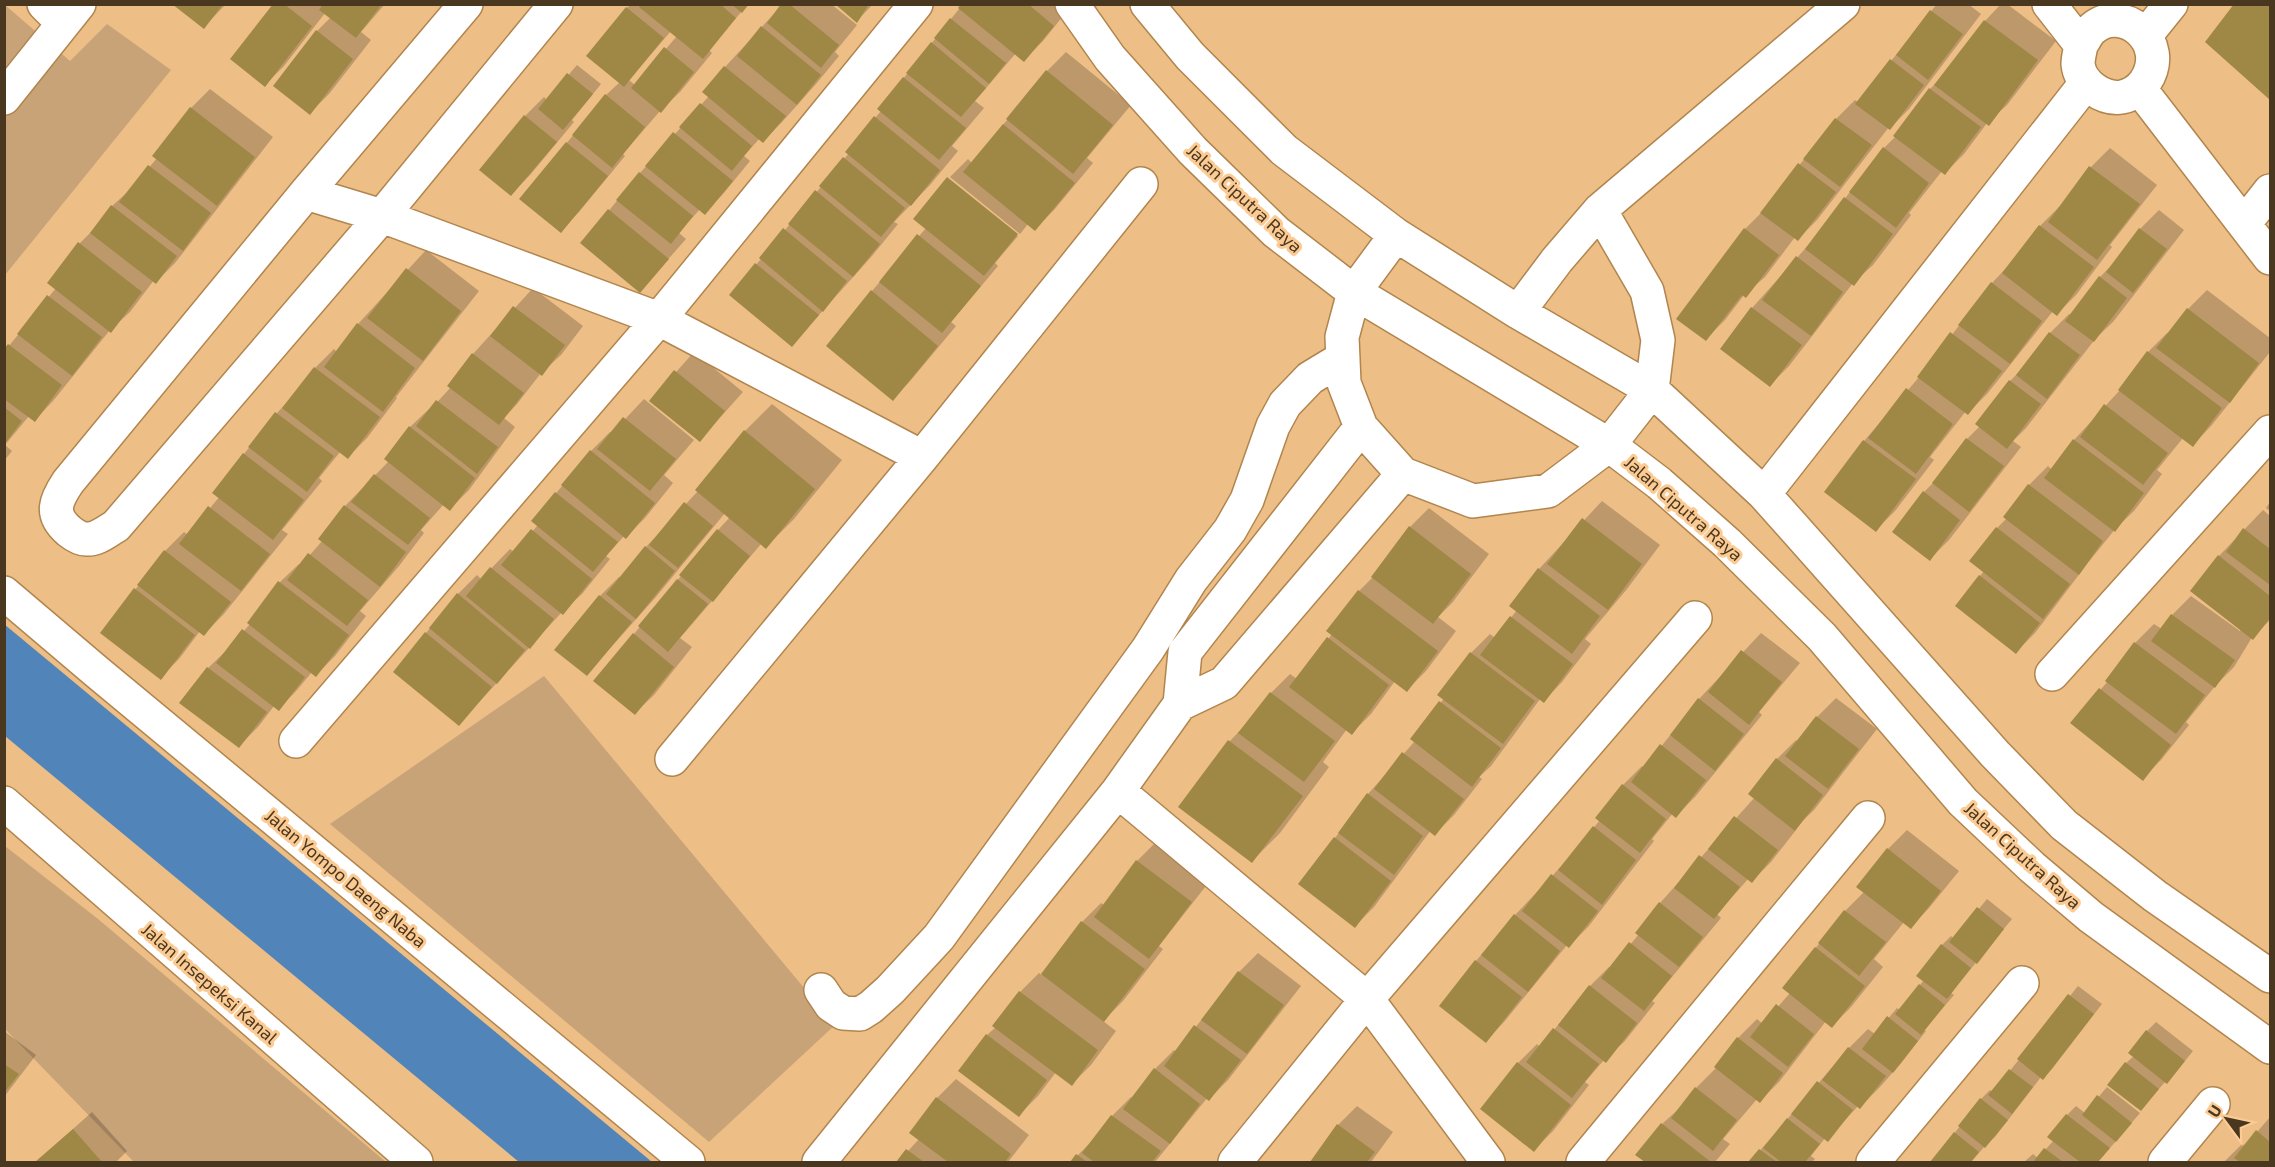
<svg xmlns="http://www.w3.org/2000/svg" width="2275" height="1167" font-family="'Exo 2',sans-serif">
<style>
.green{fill:#c9a378}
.water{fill:#5184b9}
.shadow{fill:#0003;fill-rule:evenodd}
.building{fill:#9f8846}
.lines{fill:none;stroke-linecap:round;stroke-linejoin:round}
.minor-casing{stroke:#b1854e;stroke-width:36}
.minor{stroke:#fff;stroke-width:33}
.labels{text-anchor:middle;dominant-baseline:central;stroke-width:6;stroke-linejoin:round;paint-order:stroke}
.street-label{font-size:18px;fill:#4a3720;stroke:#fbcb93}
</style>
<rect width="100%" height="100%" fill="#edbe86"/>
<path class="green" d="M5,5l65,56 37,-37 64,46 -166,205z
M544,676l291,349 -126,117 -379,-318z
M5,846l93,73 288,243h-252l-129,-133z"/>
<path class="water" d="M4,624l648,538h-133l-514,-426z"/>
<path class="shadow" d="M175,4h51l-22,23z
M274,4h111l-24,28 10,8 -42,54 -19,19 7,-82 14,-14 -6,-4 -41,53 -19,19z
M631,4h117l-39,46 3,3 -32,39 -20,19 -37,43 2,2 -46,56 -19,19 -39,-32 85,-104 14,-13 7,-74zM671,31l6,5 -42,49 -6,-5z
M783,4h48l26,21 -22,27 4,4 -23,28 -34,38 -19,19 -3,-3 -16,18 6,5 -27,33 -19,19 -4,-4 -21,24 7,6 -46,52 -58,-48 58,-70 69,-77 -5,-4 21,-25z
M838,4h35l-16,17z
M963,4l108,2 -28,35 -19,19 -8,-7 -41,48 9,7 -32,38 6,5 -28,34 -36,37 4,2 -26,32 -80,89 -61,-50 118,-142 -2,-2 34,-40 -2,-2z
M1937,4h31l13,10 -72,95 -19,19 -1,-1 -72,93 -19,19 -3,-2 -30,40 -21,18 -19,25 -19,19 39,-110 18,-18 73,-92 19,-19 3,2z
M2001,4h6l49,37 -49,64 -20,18 -23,31 -19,19 -3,-2 -33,42 2,2 -38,50 -20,18 -64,83 -19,19 -48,-36 30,-41 60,-67 72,-93 12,-12 34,-47 14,-14 41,-54z
M2236,4h34v94l-63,-56z
M1066,52l65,53 -44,53 6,5 -39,47 -19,19 -7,-5 -8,10 -70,-57 18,-18 4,4 75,-92z
M577,65l24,19 -29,36 2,2 -44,53 -19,19 14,-78 19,-19 3,3z
M210,89l63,48 -98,126 -19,19 -2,-2 -24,32 -20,18 -57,71 -18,19 -6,-4 -24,29 7,6 -8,10v-109l52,-64 24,-45 17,-17 15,-20 20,-18 25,-30 -3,-2 37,-48z
M2110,148l47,37 -47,60 2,2 -36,48 -19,19 -4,-3 -66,83 -19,19 -2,-2 -36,46 4,3 -39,51 -19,19 -50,-38 38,-51 56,-65 72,-93 18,-19 30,-38 19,-19 1,1 31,-41z
M948,180l70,56 -23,27 3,3 -47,56 5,4 -45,54 -18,19 -21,-108 54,-63z
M2159,210l25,20 -71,92 -17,16 -70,90 -13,13 8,6 -72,93 -19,19 -6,-67 15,-15 28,-38 13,-13 -3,-2 33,-43 17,-17 23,-31 19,-19 2,1 29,-38 17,-17 23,-31z
M426,250l53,41 -83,106 1,1 -30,40 -19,19 -8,-5 -21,26 3,3 -40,49 6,4 -65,81 -19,19 -4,-3 -21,28 -19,19 -58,-45 63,-82 19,-19 4,3 32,-39 24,-42 33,-41 17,-18 21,-27 19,-19 3,3 21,-28z
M533,288l50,38 -22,29 -20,18 -24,31 -13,14 11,9 -46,63 -19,19 -6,-5 -23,26 3,3 -25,33 -39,45 6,5 -31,40 -19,19 -4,-3 -15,18 -18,19 -5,-3 -16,21 -19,19 -58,-44 27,-34 20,-19 22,-25 30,-42 19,-18 2,1 22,-25 -2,-2 25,-33 43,-44 21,-34 19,-18 1,1 21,-23 22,-33z
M2207,290l63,48v14l-59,74 -18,19 -10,-7 -26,32 5,4 -28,37 -18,17 -29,36 -52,69 -19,19 -36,-76 4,-5 13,-43 10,-10 22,-33 19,-19 4,4 22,-30 46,-50 28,-38 19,-19 2,1 19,-25z
M694,352l49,40 -43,48 -49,-40z
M644,399l50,41 -30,35 9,8 -28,35 -19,19 -1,-2 -19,21 4,3 -28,35 -20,18 -103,112 -33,-91 32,-39 19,-19 4,4 29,-30 4,3 24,-27 -5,-4 58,-70 19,-19 2,1z
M772,404l70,56 -48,59 -28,28 -4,-4 -82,95 12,9 -38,48 -19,18 -1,-79 84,-104 12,-13 -5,-4 -70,85 -68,76 13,-78 19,-19 2,1 25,-31 52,-56 47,-60z
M1602,501l58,44 -33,44 -42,50 6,5 -29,38 -18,19 -4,-2 -49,67 -12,11 3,2 -28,36 -19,19 -4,-4 -57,77 -19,19 -20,-88 33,-44 47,-53 29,-43 -4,-4 31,-41 19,-19 5,4 22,-28 22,-41z
M2270,502v9l-4,-3z
M1429,508l60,46 -37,49 -14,14 18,14 -30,40 -19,19 -12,-9 -24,33 -19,19 -5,-4 -24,33 6,5 -49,66 -28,28 -72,-54 50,-66 18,-19 23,-29 19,-19 7,5 35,-45 27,-43 14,-14 37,-50z
M2263,510l7,6v104l-19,19 -17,28 -18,18 -30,37 3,3 -28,35 -19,19 -70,-56 36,-42 27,-38 19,-19 8,5 10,-14 19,-19 49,35 1,-2 -22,-73z
M1761,633l39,30 -41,49 3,3 -67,82 -19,19 -3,-3 -21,26 2,2 -66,86 -19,19 -2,-1 -63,77 -18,19 -10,-80 39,-46 55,-58 30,-37 23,-35 19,-19 2,2 55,-69z
M1836,698l41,31 -63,81 -20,19 2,1 -25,32 -19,19 -3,-3 -32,36 4,4 -69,83 3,2 -31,39 -20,18 -19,22 4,3 -36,46 -19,19 -16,-87 19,-19 3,3 50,-61 19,-19 2,1 28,-34 21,-31 95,-106 22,-38 19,-19 2,2 19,-25z
M1907,830l52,41 -30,37 -18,19 -7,-5 -30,37 9,8 -32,40 -19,19 -6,-5 -47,61 -19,19 -3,-2 -34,40 7,5 -15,18h-73l20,-38 20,-18 14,-18 21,-21 21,-29 19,-19 6,5 27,-31 -6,-5 61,-77 19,-19 24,-43z
M1156,842l53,40 -50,64 4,3 -40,52 -20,20 13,10 -25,34 -19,19 -16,-12 -18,24 -19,19 -32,-80 9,-8 -2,-1 26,-34 19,-19 3,2 40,-53 19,-19 3,2 33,-44z
M1987,899l25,20 -61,74 3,2 -30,35 2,1 -24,31 -23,26 -19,19 -2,-1 -31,34 -2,-2 -14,18 4,3 -3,3h-62l99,-114 19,-19 7,5 22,-26 3,2 24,-30 18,-35 9,-9 3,3z
M1258,953l43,33 -73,94 -19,19 -1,-2 -53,65h-84l25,-25 16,-21 19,-19 2,1 22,-29 19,-19 2,2 63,-80z
M2078,986l24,18 -50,65 -9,9 -2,-1 -46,60 -10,9 -14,16h-39l49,-63 9,-9 3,2z
M2156,1022l37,29 -17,21 -10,9 -25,28 -15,-46 8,-7 13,-25z
M4,1031l32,24 -32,42z
M956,1079l73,56 -21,27h-110l21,-23 18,-41z
M2107,1087l33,26 -42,49h-74l9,-8 5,4 16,-18 13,-25 9,-9 9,7z
M1357,1106l36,26 -22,30h-60l27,-37z
M92,1112l35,39 -11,11h-80z
M2270,1117v45h-46l18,-18 3,2z"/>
<path class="building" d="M172,4h51l-19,25z
M273,4h11l28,22 -47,61 -35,-28z
M323,4h59l-26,34 -37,-28z
M641,4h79l16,14 -33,41 -64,-52z
M731,4h18l-7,9z
M781,4h8l50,41 -18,23 -54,-45z
M835,4h34l-12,19z
M961,4h67l26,22 -30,36 -66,-54z
M2234,4h36v96l-65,-58z
M626,7l38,31 -40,49 -38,-31z
M1930,10l33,24 -35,46 -32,-25z
M950,18l56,45 -17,21 -55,-46z
M1984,20l54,40 -49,66 -55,-41z
M761,26l60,49 -24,30 -60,-49z
M316,30l37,29 -43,56 -37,-29z
M931,42l55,46 -25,29 -55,-44z
M664,47l30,25 -33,41 -30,-25z
M1890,59l34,26 -34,45 -35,-26z
M724,66l62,50 -23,27 -61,-51z
M1046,70l67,55 -40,49 -67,-55z
M567,73l26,21 -30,36 -25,-21z
M903,77l63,51 -27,32 -62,-51z
M1929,88l52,39 -36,48 -52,-39z
M605,94l40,33 -33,41 -40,-33z
M700,103l52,43 -20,25 -53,-44z
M190,107l65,50 -38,49 -65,-50z
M524,115l33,27 -46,54 -32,-26z
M874,116l66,54 -29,36 -66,-54z
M1835,118l37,27 -32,42 -37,-28z
M1003,124l72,59 -40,48 -72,-59z
M673,132l60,49 -28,34 -60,-49z
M566,142l42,34 -47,57 -42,-34z
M1883,147l46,36 -33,45 -47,-36z
M843,157l62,51 -24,29 -62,-51z
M1798,163l38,29 -38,49 -38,-28z
M148,165l63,48 -28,38 -64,-49z
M2089,166l51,38 -43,56 -49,-38z
M639,172l54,44 -22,28 -55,-44z
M947,177l71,57 -34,42 -71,-57z
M815,190l65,54 -27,33 -65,-53z
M1844,197l49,37 -39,52 -49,-37z
M111,205l66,51 -21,28 -66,-51z
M608,209l61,50 -29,34 -60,-50z
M2039,225l55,42 -37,49 -55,-43z
M783,228l64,53 -24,31 -64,-54z
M1744,228l35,27 -33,43 -4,-3 -36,46 -30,-22z
M2139,228l28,21 -34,44 -27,-21z
M917,234l64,52 -39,47 -63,-51z
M78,242l64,50 -31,41 -64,-50z
M1796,256l47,36 -32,44 -49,-36z
M755,263l64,52 -27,32 -63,-52z
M406,268l55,43 -38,50 -56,-43z
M2099,276l28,22 -33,44 -29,-21z
M1991,282l51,39 -32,43 -52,-39z
M871,290l67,56 -45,55 -67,-55z
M47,295l55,42 -30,39 -55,-42z
M513,306l52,39 -23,31 -52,-40z
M1751,307l51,38 -32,42 -50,-38z
M2187,308l72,55 -29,40 -74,-55z
M357,323l58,45 -32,44 -59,-45z
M1950,332l52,39 -34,44 -51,-38z
M2049,332l31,23 -33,44 -31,-24z
M8,344l54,41 -27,37 -31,-23v-50z
M2147,351l75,57 -29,39 -75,-57z
M472,353l52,40 -25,32 -52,-39z
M314,367l66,50 -32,42 -66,-51z
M674,370l51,41 -25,31 -51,-41z
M2009,380l32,24 -34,45 -32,-25z
M1906,388l47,36 -37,50 -48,-36z
M436,400l62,47 -21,27 -61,-48z
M2104,404l64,49 -25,32 -63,-48z
M4,407l18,14 -18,24z
M275,412l59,44 -27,36 -59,-45z
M623,417l53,42 -26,32 -53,-42z
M409,426l66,52 -25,33 -66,-52z
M744,430l71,59 -49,60 -71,-59z
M1966,438l38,28 -35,46 -37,-29z
M2073,439l71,54 -29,39 -71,-54z
M1863,440l53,39 -40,53 -52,-40z
M590,450l65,53 -29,36 -65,-54z
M243,453l61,47 -31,40 -61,-47z
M374,474l56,44 -22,27 -57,-43z
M2028,484l75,57 -24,34 -76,-58z
M1923,491l37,29 -30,41 -38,-29z
M555,492l63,50 -25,30 -62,-51z
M684,502l29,24 -35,42 -29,-23z
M344,505l62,47 -26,35 -62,-48z
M208,506l62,48 -29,37 -62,-47z
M1582,518l60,46 -34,46 -61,-46z
M1409,526l62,48 -38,50 -62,-47z
M1996,527l74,57 -27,35 -74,-58z
M2243,528l27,21v36l-44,-33z
M531,529l61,50 -29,36 -62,-50z
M717,529l33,27 -37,46 -34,-27z
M645,546l30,25 -39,48 -30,-25z
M164,550l67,52 -27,34 -67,-51z
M308,553l60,47 -21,26 -60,-46z
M2218,555l52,41v22l-17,22 -63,-49z
M490,567l64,52 -24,30 -64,-53z
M1538,568l62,48 -28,38 -63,-48z
M1979,575l61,48 -24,31 -61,-48z
M677,579l31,25 -40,48 -30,-26z
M278,581l71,54 -33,42 -69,-54z
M134,588l61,47 -34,45 -61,-47z
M1358,590l80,61 -31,41 -81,-61z
M457,593l68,57 -28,34 -68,-56z
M599,595l33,27 -45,54 -33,-26z
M2171,614l64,46 -20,28 -64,-47z
M1510,616l63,48 -29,39 -64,-48z
M242,629l63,48 -26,34 -63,-48z
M425,632l67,55 -33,39 -66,-54z
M633,633l41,34 -39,48 -42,-34z
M1327,637l62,48 -37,50 -63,-48z
M2134,642l71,53 -29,39 -71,-53z
M1741,650l41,32 -33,43 -41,-33z
M1470,652l65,49 -32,43 -66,-49z
M207,667l60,45 -28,36 -60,-45z
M2099,688l72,57 -28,36 -73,-58z
M1270,692l65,49 -31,41 -66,-49z
M1698,698l46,36 -29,37 -45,-36z
M1439,701l62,47 -29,39 -62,-48z
M1816,716l43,33 -31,40 -43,-33z
M1228,740l75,56 -51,67 -74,-56z
M1660,744l46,36 -30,38 -45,-36z
M1402,752l62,47 -29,37 -61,-47z
M1776,758l47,37 -28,36 -47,-37z
M1622,784l44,35 -26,34 -45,-35z
M1367,793l56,43 -29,39 -56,-42z
M1734,816l44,34 -26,33 -44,-34z
M1593,826l43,34 -34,45 -44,-35z
M1334,837l57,44 -36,47 -57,-44z
M1887,848l54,43 -30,38 -55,-42z
M1699,855l41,32 -26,32 -40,-31z
M1136,860l56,42 -43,57 -55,-42z
M1551,874l47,37 -29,37 -47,-37z
M1659,902l44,35 -24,30 -44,-34z
M1977,907l27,22 -27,35 -28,-22z
M1844,910l42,32 -27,34 -41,-33z
M1514,914l46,37 -32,41 -47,-37z
M1081,921l64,48 -41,53 -63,-48z
M1629,942l43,34 -28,35 -43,-33z
M1941,944l30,24 -24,31 -31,-23z
M1815,947l50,39 -33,42 -50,-40z
M1475,960l47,37 -36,46 -47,-37z
M1238,971l46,34 -37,49 -46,-34z
M1919,984l26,21 -24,30 -26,-21z
M1589,985l48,38 -31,40 -48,-38z
M1019,991l79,59 -26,36 -80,-60z
M2068,994l26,20 -51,66 -26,-21z
M1776,1004l38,30 -26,33 -38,-30z
M1887,1016l31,25 -25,32 -31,-24z
M1194,1025l47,35 -32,41 -45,-35z
M1553,1028l46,36 -27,34 -46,-36z
M2146,1030l39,31 -18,23 -39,-31z
M986,1034l61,46 -28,37 -61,-46z
M1737,1037l46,36 -23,30 -46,-36z
M1848,1047l38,29 -26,33 -38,-29z
M1517,1062l54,43 -37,47 -54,-43z
M2125,1062l34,27 -18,22 -34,-26z
M4,1064l15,10 -15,19z
M1154,1068l46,36 -30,40 -47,-35z
M2009,1069l24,18 -21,27 -24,-19z
M1817,1081l36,29 -25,32 -37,-28z
M1695,1087l42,33 -24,31 -42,-33z
M2097,1095l35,28 -16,19 -34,-27z
M936,1097l75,57 -6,8h-57l-39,-29z
M1980,1098l28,22 -23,28 -27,-22z
M2066,1114l44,34 -12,14h-18l-33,-25z
M1111,1115l50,36 -9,11h-58l-12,-9z
M1787,1118l33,26 -15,18h-24l-18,-14z
M1661,1123l50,39h-66l-10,-7z
M1337,1124l38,28 -8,10h-57z
M73,1129l29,33h-67z
M2256,1130l14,12v20h-30l-6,-4z
M1954,1132l25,20 -8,10h-41z
M2044,1148l19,14h-30z
M906,1149l18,13h-28z
M1759,1149l18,13h-29z
M1076,1154l11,8h-17z"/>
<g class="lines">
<g class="minor-casing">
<path id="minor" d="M44,4l19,19
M466,4l-160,189 -238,289c-12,18 -19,32 1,49 5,4 11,8 17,8 11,1 21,-8 30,-13l266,-310 174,-212
M1072,4l38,54 83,93 83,81 78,60 255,153 50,38 68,60 95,94 141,165 69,65 59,50 179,130
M1147,4l43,52 94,94 112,85 122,77 134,78 112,104 231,260 69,71 91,71 115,80
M2049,4l32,41c-1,6 -3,13 -3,19 2,20 25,36 44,33 9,-2 18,-8 23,-15 27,-40 -24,-81 -54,-52 -4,4 -7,11 -10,15
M2146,35l25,-31
M2140,89l130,169
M4,98l75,-94
M306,193l76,23 277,103 263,138
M1600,210l243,-206
M2244,224l26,-33
M1396,235l-42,57 -12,45 2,46 17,44 42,47 70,27 75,-10 61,-46 43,-55 6,-50 -11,-49 -47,-81 -43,50 -39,52
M1764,494l322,-411
M4,593l93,79 591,490
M2052,674l218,-242
M1180,704l44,-21 179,-209
M296,741l363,-422 257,-315
M672,759l250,-302 219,-273
M1118,791l249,208 121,163
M4,803l412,359
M821,990l10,15 12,8 17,1 11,-7 19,-17 49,-53 209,-288 43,-69 39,-50 17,-30 26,-74 12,-22 25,-26 33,-20
M819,1162l299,-371 62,-87 5,-52 176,-225
M1235,1162l132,-163 328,-381
M1583,1162l285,-344
M1873,1162l149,-179
M2165,1162l48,-58"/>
</g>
<use href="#minor" class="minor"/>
</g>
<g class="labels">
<g class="street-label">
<text transform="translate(1245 198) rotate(43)">Jalan Ciputra Raya</text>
<text transform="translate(1684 508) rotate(41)">Jalan Ciputra Raya</text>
<text transform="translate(2023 855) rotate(42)">Jalan Ciputra Raya</text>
<text transform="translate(346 878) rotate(40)">Jalan Yompo Daeng Naba</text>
<text transform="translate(210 983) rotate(41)">Jalan Insepeksi Kanal</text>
</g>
</g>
<rect width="2275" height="1167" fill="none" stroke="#4a3720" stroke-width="12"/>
<g transform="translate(2227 1119) rotate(303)" stroke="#fbcb93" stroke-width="4.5" paint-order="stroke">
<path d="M0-4.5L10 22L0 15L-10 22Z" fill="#4a3720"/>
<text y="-9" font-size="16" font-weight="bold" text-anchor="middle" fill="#4a3720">U</text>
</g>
</svg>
